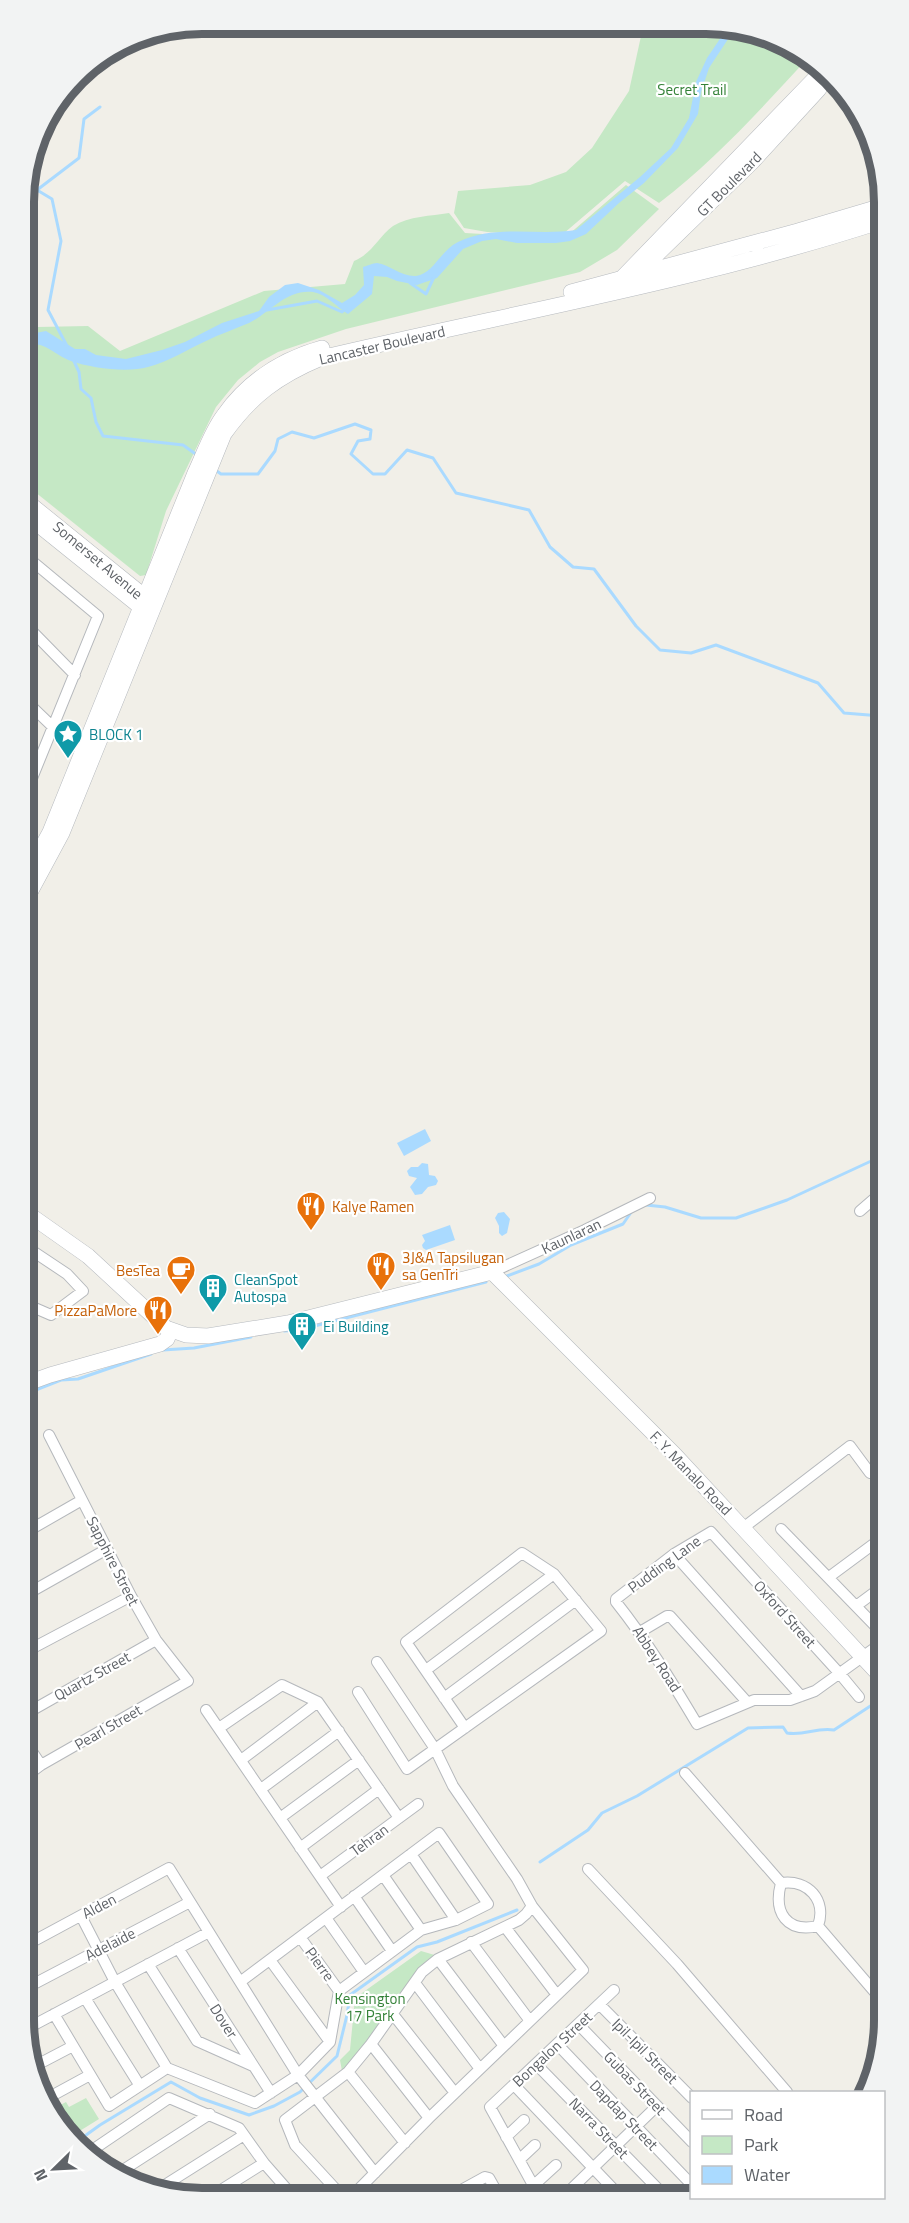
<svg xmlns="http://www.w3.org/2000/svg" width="909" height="2223" font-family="'Titillium Web',sans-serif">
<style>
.green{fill:#c5e8c5}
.water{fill:#aadaff}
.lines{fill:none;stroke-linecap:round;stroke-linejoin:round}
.stream{stroke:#aadaff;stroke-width:3}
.street-casing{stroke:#b5b8bc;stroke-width:12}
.secondary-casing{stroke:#b6babf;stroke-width:16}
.street{stroke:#fff;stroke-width:10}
.secondary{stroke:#fff;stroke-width:15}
.labels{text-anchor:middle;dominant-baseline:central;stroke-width:4.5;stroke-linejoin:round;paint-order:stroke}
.park-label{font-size:15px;fill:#348238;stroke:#fff}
.street-label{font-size:15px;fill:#5f6368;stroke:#fff}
.culture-label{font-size:15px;fill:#0d838f;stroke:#fff;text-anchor:start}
.food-label{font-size:15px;fill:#c56008;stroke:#fff;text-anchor:start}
.rim{fill:none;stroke:#5f6368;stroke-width:8}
</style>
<rect width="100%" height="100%" fill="#f1efe8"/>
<path class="green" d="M643,27h98l45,16 22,15c-47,51 -94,103 -149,145l-34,-22 -62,53 5,1 58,-50 33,24 -42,41 -37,22 -234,57 -68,23 -18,10 -22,18 -22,27 -50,104 -20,64 -6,1 -115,-92v-153l12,-4 51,-1 32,25 144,-60 81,-7 9,-23c19,-8 24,-24 39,-35 16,-10 38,-10 56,-13l16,20 56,3 16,-1 -50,-3 -23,-4 -10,-15 4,-22 72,-6 36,-13 26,-24 37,-57z
M421,1951l17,5 -50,56 -37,50 -9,9 -2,-11 10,-10 5,-52z
M86,2098l13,21 -29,18 -21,-26 17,-9 3,5z"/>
<path class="water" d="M728,27h8l-27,41 -8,24 -3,22 -20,34 -34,35 -25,20 -33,31 -16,7 -14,2h-39l-21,-4 -14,2 -19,8 -26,29 -20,7 -20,-4 -10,-4 -13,-1 -2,18 -24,20c-11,-7 -22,-20 -35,-22 -27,-3 -42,20 -64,31 -14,6 -29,11 -43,18 -18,8 -38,21 -58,26 -21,6 -57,1 -77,-6 -19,-7 -23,-19 -46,-17v-9l21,-4 29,18h10l11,6 30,4 36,-9 23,-8 37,-19 37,-12 10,-14 16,-12 13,-2 21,7 23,13 13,-8 9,-10 -1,-18c4,-1 10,-4 14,-4 13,2 25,14 39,13 17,-2 24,-25 42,-34 38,-18 78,-6 118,-12l64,-53 31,-29 18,-30 7,-36 11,-24z
M425,1129l6,12 -27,15 -7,-13z
M422,1163l6,1 1,11 6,1 3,5 -2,4 -8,2 -6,7 -7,1 -5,-8 7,-9 -8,-2 -2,-5 4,-4h7z
M504,1212l6,7 -3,14 -5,3 -3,-3v-7l-4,-8 3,-5z
M450,1225l5,15 -29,10 -3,-2 -1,-3 3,-4 -3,-6z"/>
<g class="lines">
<path class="stream" d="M410,283l16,11 8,-17
M267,310l50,-9 25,11 4,-4
M67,346l-19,-36 13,-69 -9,-42 -15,-9 42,-32 5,-39 16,-12
M73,359l6,13 2,17 10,9 5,24 7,14 80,9 14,10
M214,469l7,5h37l17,-23 3,-12 14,-7 22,6 41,-14 16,6 -1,9 -12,2 -7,13 22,20h12l22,-24 26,8 23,35 73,17 21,37 23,20 21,2 42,57 24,24 31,3 25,-8 102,38 26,30 37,3
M646,1205l19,2 36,11h35l51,-18 95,-44
M507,1276l32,-12 32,-19 52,-21 9,-13
M284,1331l15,-1 187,-48
M163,1350l31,-2 57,-11
M28,1393l33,-13 17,-1 73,-25
M540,1862l48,-32 14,-17 35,-17 111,-68 35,-1 4,6c18,3 29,-6 47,-3l50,-33
M75,2143l25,-18 71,-43 29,16 49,17 25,-9 26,-14 37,-36 10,-41 3,-20 67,-48 20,-5 80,-32"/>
<g class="street-casing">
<path id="street" d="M26,556l72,60 -72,177
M26,625l49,50
M26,701l28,27
M882,1178l-2,3 2,4
M860,1211l22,-19
M28,1248l39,26 16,17 -32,24 -23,-10
M492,1272l93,-42 65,-32
M28,1512l8,14
M743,1528l107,-82 20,27
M781,1529l102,105
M28,1531l54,-31
M674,1554l127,142
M829,1577l54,-40
M29,1593l78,-44
M856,1606l27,-20
M640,1632l27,-16h3l77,86
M29,1650l102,-54
M426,1670l128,-96
M358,1692l49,77 194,-138 -47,-57 -32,-21 -116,89 59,86
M859,1697l-19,-23 -129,-142 -37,22 -58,45v3c31,39 56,80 81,122l57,-24h36l25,-9 68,-49
M444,1698l132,-98
M206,1710l135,197
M29,1712l127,-72
M219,1728l63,-43 36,17 81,116
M29,1747l12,18
M241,1760l77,-58
M685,1773l96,110
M29,1774l12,-9 147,-84 -32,-41 -25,-44 -82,-161
M261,1789l78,-58
M280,1818l79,-58
M300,1848l79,-59
M411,1854l45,66
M588,1869l89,95 110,128
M383,1875l38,55
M320,1876l98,-72
M781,1883c-8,30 6,50 37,43
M781,1883c27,-4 46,17 37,43
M354,1896l38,55
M81,1916l34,66 52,86 88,35 43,-28 32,-33 9,-51 82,-61 35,-10 32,-16 -49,-71 -199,149
M326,1918l38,54
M818,1926l67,78
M505,1927l52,68
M300,1937l39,54
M471,1942l59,79
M30,1943l139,-75 129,207 77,98
M178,1948l93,145
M438,1959l66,87
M270,1960l60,82
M148,1964l49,77 56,25
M415,1983l65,86
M30,1986l160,-84
M85,1998l55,88
M599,2004l93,94
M392,2013l63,80
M54,2014l55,92 58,-38
M578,2024l114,118
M30,2027l179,-95
M371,2044l58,74
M557,2044l135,141
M536,2064l126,129
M31,2068l42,-22
M348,2072l57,71
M514,2085l104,109
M44,2100l46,-25
M506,2137l18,-17
M85,2155l84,-57 70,30 25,35 28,32
M519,2160l16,-15
M120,2172l90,-58
M533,2186l23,-21
M157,2190l87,-55
M454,2194l31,-17 4,1 9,16
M538,2194l-48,-87 124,-117
M566,2194l91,-88
M213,2195l51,-32
M341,2195l-46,-50 -10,-25 63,-48 23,-28 51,-72 16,-13 81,-39 7,-6 6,-8 -15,-27 -64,-93 -18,-37 -58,-87
M353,2195l76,-77 154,-148 -51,-64"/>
</g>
<g class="secondary-casing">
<path id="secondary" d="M644,267l109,-106 66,-72
M621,279l202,-209
M571,292l227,-61 81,-24
M25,500l120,97 3,9
M25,514l123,99
M26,876l24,-44 145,-359c9,-19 16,-41 29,-58 24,-34 59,-56 98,-67
M27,898l35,-65 162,-399c27,-38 54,-58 97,-76 186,-44 376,-77 558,-136
M27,1213l61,43 78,72 20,7 22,1 80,-13 204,-51 183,183 209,225
M28,1383l22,-8 110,-31 7,-5 4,-9"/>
</g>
<use href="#street" class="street"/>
<use href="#secondary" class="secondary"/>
</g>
<defs>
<g id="sight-pin" transform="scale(1.5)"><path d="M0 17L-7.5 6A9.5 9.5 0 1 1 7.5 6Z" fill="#0f9aa8" stroke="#fff"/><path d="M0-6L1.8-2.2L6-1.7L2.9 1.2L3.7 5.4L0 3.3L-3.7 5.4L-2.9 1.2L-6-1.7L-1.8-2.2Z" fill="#fff"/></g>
<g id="restaurant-pin" transform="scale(1.5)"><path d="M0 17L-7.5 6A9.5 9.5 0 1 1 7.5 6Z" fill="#e8710a" stroke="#fff"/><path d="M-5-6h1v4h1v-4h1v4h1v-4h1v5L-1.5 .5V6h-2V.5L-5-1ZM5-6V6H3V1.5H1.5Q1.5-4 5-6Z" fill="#fff"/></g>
<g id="cafe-pin" transform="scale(1.5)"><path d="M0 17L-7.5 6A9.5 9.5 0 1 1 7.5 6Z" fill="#e8710a" stroke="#fff"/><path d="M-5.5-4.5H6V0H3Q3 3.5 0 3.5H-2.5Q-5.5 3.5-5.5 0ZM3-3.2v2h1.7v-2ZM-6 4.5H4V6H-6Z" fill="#fff"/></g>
<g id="building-pin" transform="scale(1.5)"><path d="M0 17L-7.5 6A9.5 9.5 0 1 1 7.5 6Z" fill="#0f9aa8" stroke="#fff"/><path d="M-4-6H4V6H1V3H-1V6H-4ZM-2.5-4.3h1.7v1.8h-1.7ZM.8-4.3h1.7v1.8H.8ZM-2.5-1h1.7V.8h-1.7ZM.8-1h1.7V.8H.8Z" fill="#fff"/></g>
</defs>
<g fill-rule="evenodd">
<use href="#sight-pin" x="68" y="734"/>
<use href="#restaurant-pin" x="311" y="1206"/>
<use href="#restaurant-pin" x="381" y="1266"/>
<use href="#cafe-pin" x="181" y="1270"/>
<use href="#building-pin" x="213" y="1288"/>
<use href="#restaurant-pin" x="158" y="1310"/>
<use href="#building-pin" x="302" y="1326"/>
</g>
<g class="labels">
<g class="park-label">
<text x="692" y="89">Secret Trail</text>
<text x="370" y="1998">Kensington<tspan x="370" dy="17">17 Park</tspan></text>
</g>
<g class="street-label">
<text transform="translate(729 184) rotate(-45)">GT Boulevard</text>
<text transform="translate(382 345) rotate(-13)">Lancaster Boulevard</text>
<text transform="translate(98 560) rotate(40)">Somerset Avenue</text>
<text transform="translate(571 1236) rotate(-25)">Kaunlaran</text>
<text transform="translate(691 1473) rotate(46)">F. Y. Manalo Road</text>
<text transform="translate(113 1561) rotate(63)">Sapphire Street</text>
<text transform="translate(664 1564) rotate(-36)">Pudding Lane</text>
<text transform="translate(785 1614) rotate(48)">Oxford Street</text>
<text transform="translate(657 1659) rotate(57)">Abbey Road</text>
<text transform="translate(92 1676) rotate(-29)">Quartz Street</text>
<text transform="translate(108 1727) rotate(-30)">Pearl Street</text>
<text transform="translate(369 1840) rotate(-36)">Tehran</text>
<text transform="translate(99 1906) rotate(-28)">Alden</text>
<text transform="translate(110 1944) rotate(-27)">Adelaide</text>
<text transform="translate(320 1964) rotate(54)">Pierre</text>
<text transform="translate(224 2021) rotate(57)">Dover</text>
<text transform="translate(552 2049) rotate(-43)">Bongalon Street</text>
<text transform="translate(645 2051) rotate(45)">Ipil-Ipil Street</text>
<text transform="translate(635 2083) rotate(46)">Gubas Street</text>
<text transform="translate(624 2115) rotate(46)">Dapdap Street</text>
<text transform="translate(599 2128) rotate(46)">Narra Street</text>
</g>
<g class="culture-label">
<text x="89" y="734">BLOCK 1</text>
<text x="234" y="1279">CleanSpot<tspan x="234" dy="17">Autospa</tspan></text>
<text x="323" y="1326">Ei Building</text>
</g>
<g class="food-label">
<text x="332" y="1206">Kalye Ramen</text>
<text x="402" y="1257">3J&amp;A Tapsilugan<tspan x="402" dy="17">sa GenTri</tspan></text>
<text x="160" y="1270" text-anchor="end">BesTea</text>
<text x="137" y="1310" text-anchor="end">PizzaPaMore</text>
</g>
</g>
<path d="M0 0H909V2223H0ZM202 34H706A168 168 0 0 1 874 202V2020A168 168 0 0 1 706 2188H202A168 168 0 0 1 34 2020V202A168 168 0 0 1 202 34Z" fill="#f2f3f3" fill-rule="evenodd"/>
<path class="rim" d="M202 34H706A168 168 0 0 1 874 202V2020A168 168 0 0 1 706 2188H202A168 168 0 0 1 34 2020V202A168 168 0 0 1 202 34Z"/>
<rect x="690" y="2091" width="195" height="108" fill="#ffffff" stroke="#bfc1c3" stroke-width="1.5"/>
<rect x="702" y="2110" width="30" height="9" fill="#ffffff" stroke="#bfc1c3" stroke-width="1.5"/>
<text x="744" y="2121" font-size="18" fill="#5f6368">Road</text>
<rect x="702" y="2136" width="30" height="18" fill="#c5e8c5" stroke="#bfc1c3" stroke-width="1.5"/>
<text x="744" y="2151" font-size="18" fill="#5f6368">Park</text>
<rect x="702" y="2166" width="30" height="18" fill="#aadaff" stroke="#bfc1c3" stroke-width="1.5"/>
<text x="744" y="2181" font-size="18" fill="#5f6368">Water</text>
<g transform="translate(54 2169) rotate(246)" stroke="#ffffff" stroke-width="4.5" paint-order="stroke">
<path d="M0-4.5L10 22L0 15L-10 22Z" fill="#5f6368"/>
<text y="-9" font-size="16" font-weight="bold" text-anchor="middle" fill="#5f6368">N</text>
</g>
</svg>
